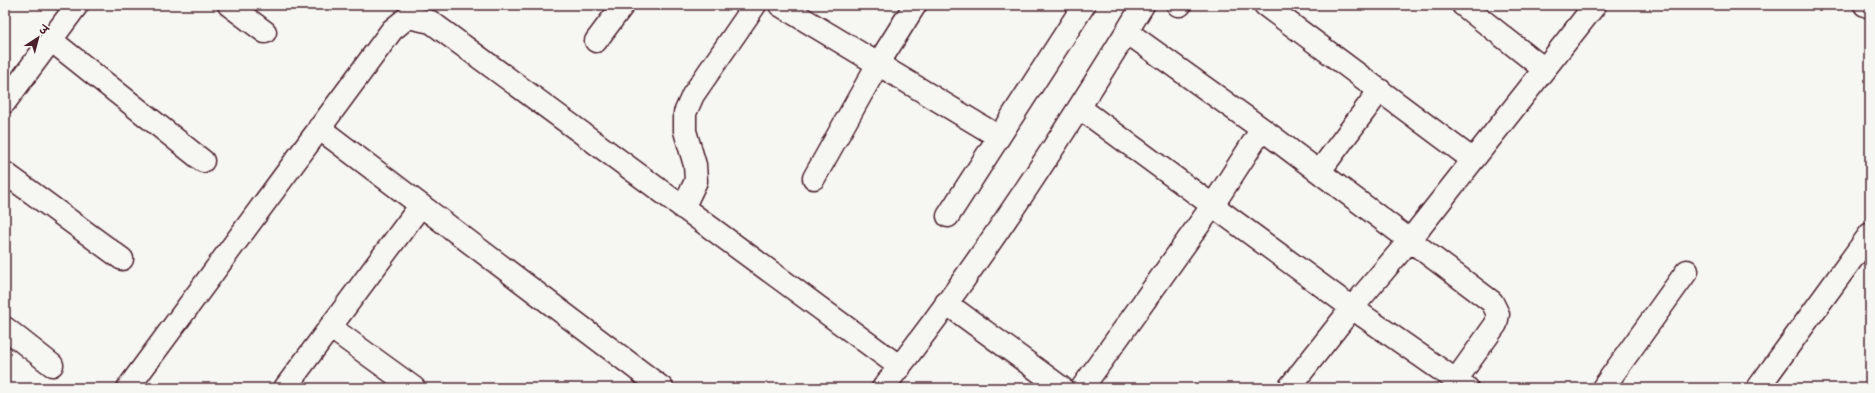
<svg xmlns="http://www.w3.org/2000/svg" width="1875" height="393" font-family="'Patrick Hand','Playpen Sans Deva',sans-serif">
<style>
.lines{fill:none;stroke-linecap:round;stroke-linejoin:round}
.minor-casing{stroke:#4a1f2b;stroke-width:25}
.minor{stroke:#f6f6f2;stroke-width:22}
</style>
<rect width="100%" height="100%" fill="#f6f6f2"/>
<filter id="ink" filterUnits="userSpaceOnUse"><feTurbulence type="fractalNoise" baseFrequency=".025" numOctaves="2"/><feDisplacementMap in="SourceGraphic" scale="8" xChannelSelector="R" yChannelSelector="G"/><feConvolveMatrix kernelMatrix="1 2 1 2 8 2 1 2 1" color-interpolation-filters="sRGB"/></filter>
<g filter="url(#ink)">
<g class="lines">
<g class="minor-casing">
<path id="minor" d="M229,5l36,27
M780,5l219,132
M1178,5h2
M1265,5l208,155
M1463,5l81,64
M1865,5l5,2
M1127,32l135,97 230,173 6,12 -2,10 -40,56
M51,40l152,121
M596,41l27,-36
M5,102l72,-97
M1080,108l272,200 115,80
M319,128l343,260
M1319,172l61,-82
M5,173l117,86
M814,178l64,-114 37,-59
M683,208l13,-27 -1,-16 -10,-34v-18l8,-18 62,-90
M948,216l136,-211
M946,303l116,85
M330,327l84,61
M5,328l47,37
M128,388l264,-358 16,-13 23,5 469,345
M285,388l136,-183
M883,388c95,-121 180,-252 260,-383
M1082,388l131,-183 49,-76
M1289,388l63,-80 58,-68 185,-235
M1603,388l84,-117
M1758,388l112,-154"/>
</g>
<use href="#minor" class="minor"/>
</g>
</g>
<rect width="1875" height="393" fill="none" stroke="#f6f6f2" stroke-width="20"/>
<rect x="10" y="10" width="1855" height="373" fill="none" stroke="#4a1f2b" stroke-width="1.5" filter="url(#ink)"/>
<g transform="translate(38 38) rotate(36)" stroke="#f6f6f2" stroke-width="3" paint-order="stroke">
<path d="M0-3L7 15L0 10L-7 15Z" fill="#4a1f2b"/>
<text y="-6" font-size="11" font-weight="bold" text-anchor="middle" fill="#4a1f2b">उ</text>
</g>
</svg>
